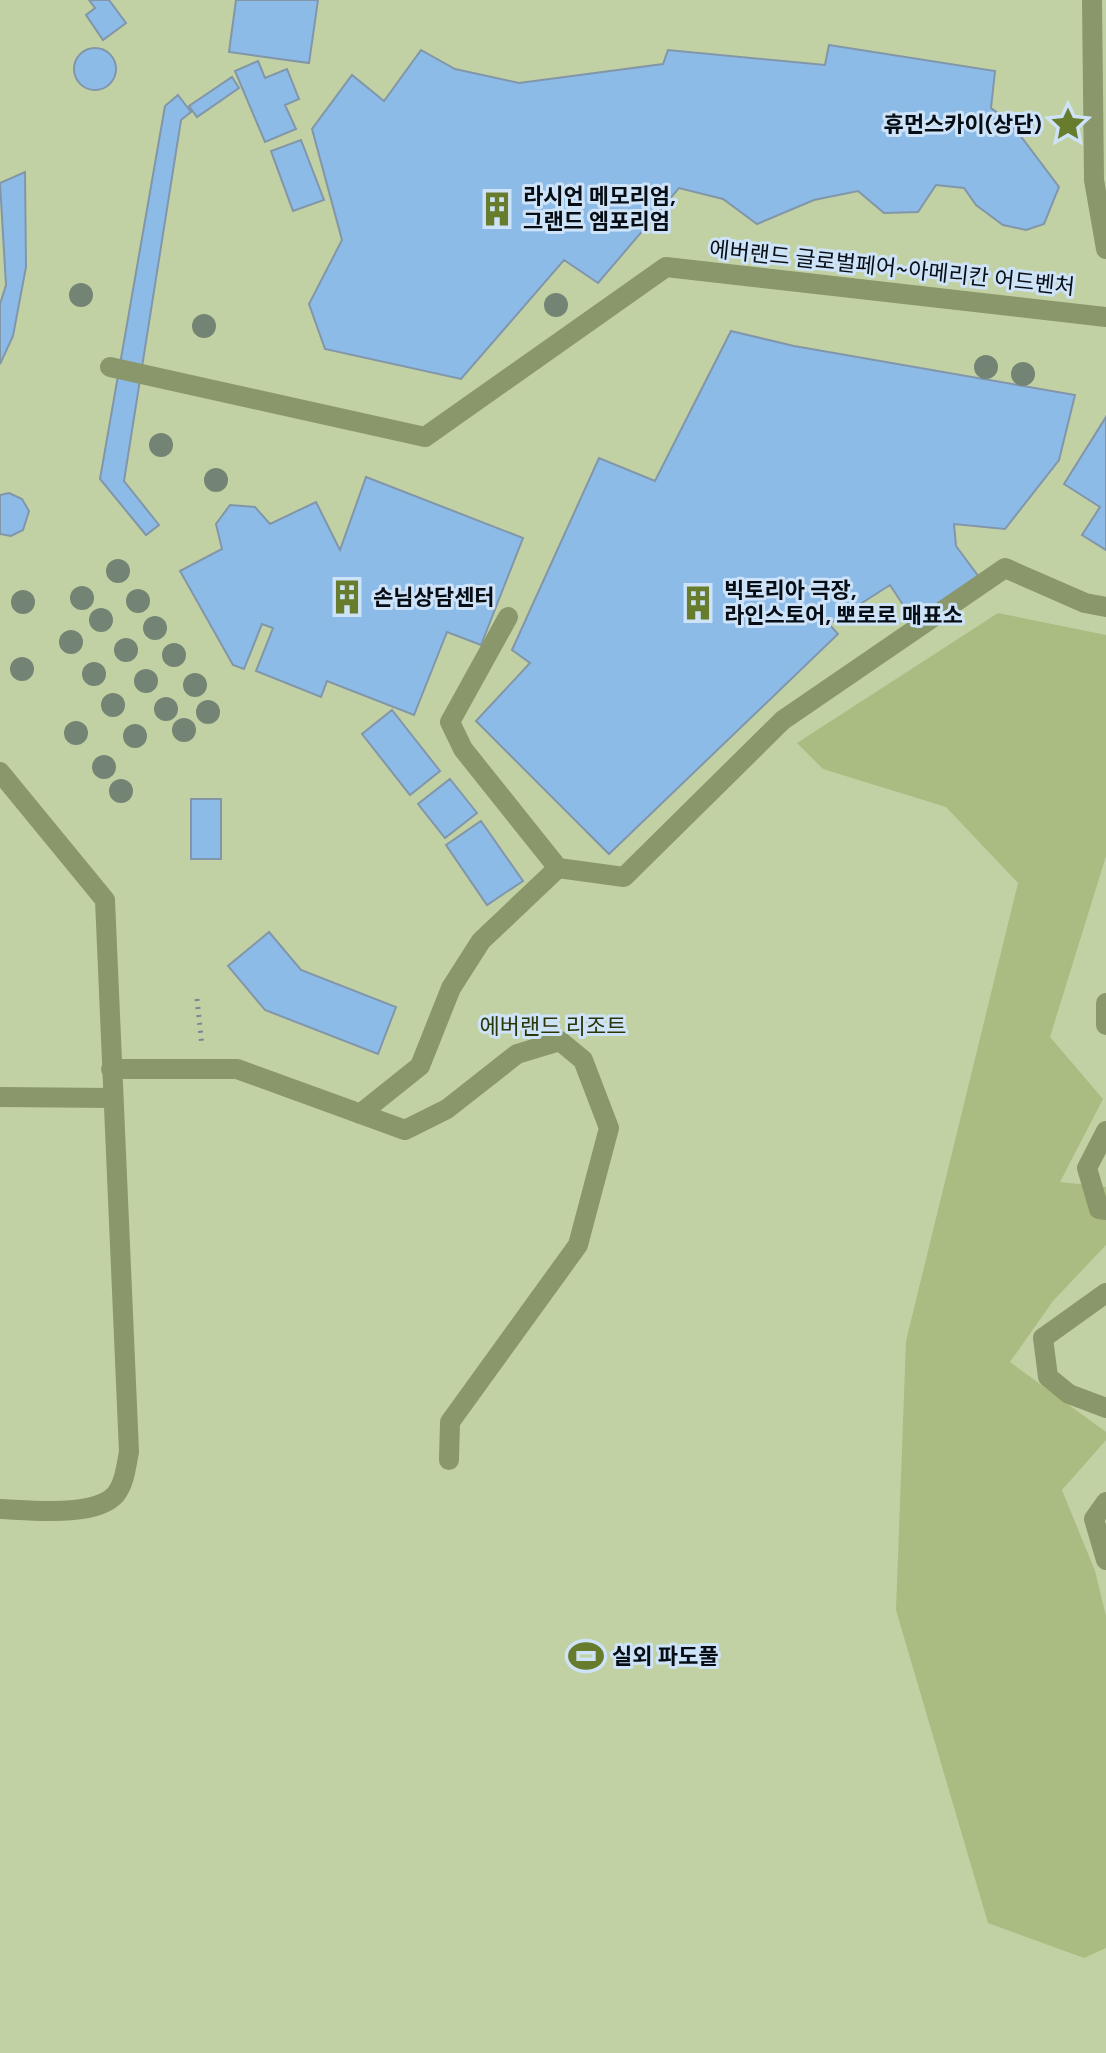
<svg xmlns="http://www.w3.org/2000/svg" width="1106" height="2053" font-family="Figtree,'Noto Sans KR',sans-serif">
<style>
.green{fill:#c2d1a3}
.forest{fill:#aabc81}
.building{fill:#8cbbe8;stroke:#8296a9;stroke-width:2}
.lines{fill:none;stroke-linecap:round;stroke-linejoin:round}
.path{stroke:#798796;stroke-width:5;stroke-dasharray:2 6;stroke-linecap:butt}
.minor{stroke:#89976b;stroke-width:20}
.tree{fill:#748474}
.labels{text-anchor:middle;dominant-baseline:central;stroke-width:6;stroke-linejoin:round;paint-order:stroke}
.poi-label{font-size:22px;font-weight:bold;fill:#070d14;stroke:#cee3f8;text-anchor:start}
.street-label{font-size:22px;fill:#070d14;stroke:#cee3f8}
.park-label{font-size:22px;fill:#2b3608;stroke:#cee3f8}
</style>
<rect width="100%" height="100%" fill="#cee3f8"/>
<path class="green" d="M0,0h1106v2053h-1106z"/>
<path class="forest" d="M998,613l108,22v221l-56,181 53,62 -43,83 46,5v58l-53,56 -43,61 96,70v8l-44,50 33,81 11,45v332l-22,10 -96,-35 -92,-313 10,-269 112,-458 -72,-76 -123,-38 -26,-26z"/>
<path class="building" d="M89,0h20l17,23 -23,17 -17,-25 9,-7z
M236,0h82l-9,63 -80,-11z
M829,45l166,26 -4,37 19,14 49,65 -15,37 -18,6 -23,-5 -27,-20 -12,-17 -28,-3 -18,27 -34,1 -26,-22 -44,9 -57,24 -34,-25 -44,-11 -81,95 -34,-23 -103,119 -136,-30 -16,-45 33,-64 -30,-111 40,-54 32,26 37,-51 34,19 64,14 144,-19 5,-14 157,15z
M74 69a21 21 0 1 1 42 0a21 21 0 1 1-42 0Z
M258,61l7,17 22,-9 12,30 -14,6 11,24 -31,13 -30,-71z
M232,77l7,11 -42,29 -8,-11z
M178,95l13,17 -10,8 -57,361 35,44 -13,10 -46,-56 65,-373z
M301,140l23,60 -31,11 -22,-60z
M25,172l1,95 -13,69 -13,28v-60l6,-19 -6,-102z
M731,331l63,15 281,49 -16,65 -54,69 -51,-5 2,22 23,31 -66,43 -23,-35 -61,39 9,10 -229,220 -133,-133 54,-58 -18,-13 87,-192 56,23z
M1106,417v133l-24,-15 18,-28 -36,-23z
M366,477l157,61 -42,107 -34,-13 -33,83 -87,-34 -6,16 -65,-26 17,-43 -11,-4 -18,45 -11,-4 -53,-94 42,-22 -6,-25 14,-19 25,2 15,17 46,-22 24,48z
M9,493l13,6 7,12 -6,19 -12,6 -11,-2v-39z
M392,710l48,61 -30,24 -48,-61z
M450,779l27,34 -32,25 -27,-34z
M191,799h30v60h-30z
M481,821l42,60 -36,24 -41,-60z
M269,932l32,38 95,37 -18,47 -113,-44 -37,-44z"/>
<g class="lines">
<path class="path" d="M197,999l5,47"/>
<path class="minor" d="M1092,0l2,180 12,69
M110,367l315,70 241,-170 440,50
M0,772l105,128 24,552c-3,14 -4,30 -13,42 -20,24 -87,16 -116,15
M558,868l66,9 159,-157 222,-152 80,35 21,4
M1106,1003v22
M111,1069h126l168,61 42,-21 70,-55 43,-13 23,19 26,68 -31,117 -128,177 -1,38
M0,1097l112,1
M360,1114l60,-48 31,-78 30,-47 77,-73 -95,-119 -13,-27 58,-105
M1106,1131l-19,37 12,41 7,1
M1106,1293l-63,45 5,39 21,17 37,14
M1106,1502l-12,17 12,41"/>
</g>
<g class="tree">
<circle cx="81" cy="295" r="12"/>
<circle cx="556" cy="305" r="12"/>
<circle cx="204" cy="326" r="12"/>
<circle cx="986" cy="367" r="12"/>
<circle cx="1023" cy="374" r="12"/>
<circle cx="161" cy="445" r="12"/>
<circle cx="216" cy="480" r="12"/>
<circle cx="118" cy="571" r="12"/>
<circle cx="82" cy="598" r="12"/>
<circle cx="138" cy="601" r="12"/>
<circle cx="23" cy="602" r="12"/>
<circle cx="101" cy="620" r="12"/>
<circle cx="155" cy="628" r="12"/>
<circle cx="71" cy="642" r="12"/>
<circle cx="126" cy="650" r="12"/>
<circle cx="174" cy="655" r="12"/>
<circle cx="22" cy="669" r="12"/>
<circle cx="94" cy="674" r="12"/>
<circle cx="146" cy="681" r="12"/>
<circle cx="195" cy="685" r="12"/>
<circle cx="113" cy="705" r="12"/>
<circle cx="166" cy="709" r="12"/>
<circle cx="208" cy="712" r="12"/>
<circle cx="184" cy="730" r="12"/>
<circle cx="76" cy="733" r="12"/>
<circle cx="135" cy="736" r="12"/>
<circle cx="104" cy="767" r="12"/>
<circle cx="121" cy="791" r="12"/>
</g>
<defs>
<g id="sight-bare" transform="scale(2.76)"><path d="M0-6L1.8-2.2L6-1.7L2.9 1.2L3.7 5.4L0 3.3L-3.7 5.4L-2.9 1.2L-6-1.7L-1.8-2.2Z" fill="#677c2c" stroke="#cee3f8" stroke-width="2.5" paint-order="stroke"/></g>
<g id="building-bare" transform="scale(2.76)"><path d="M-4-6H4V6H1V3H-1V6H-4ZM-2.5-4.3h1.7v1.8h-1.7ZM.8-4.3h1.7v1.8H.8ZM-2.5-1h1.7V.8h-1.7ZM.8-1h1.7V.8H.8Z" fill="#677c2c" stroke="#cee3f8" stroke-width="2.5" paint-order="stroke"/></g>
<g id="stadium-bare" transform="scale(2.76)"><path d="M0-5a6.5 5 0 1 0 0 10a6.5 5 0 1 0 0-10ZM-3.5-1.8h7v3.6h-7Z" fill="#677c2c" stroke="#cee3f8" stroke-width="2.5" paint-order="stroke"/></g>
</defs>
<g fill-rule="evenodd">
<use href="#sight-bare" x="1068" y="124"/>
<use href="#building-bare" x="497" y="209"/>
<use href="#building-bare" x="347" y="597"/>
<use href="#building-bare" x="698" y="603"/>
<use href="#stadium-bare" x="586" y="1656"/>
</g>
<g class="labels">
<g class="poi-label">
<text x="1042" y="124" text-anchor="end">휴먼스카이(상단)</text>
<text x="523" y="196">라시언 메모리엄,<tspan x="523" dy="25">그랜드 엠포리엄</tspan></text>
<text x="724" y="590">빅토리아 극장,<tspan x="724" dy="25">라인스토어, 뽀로로 매표소</tspan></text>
<text x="373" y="597">손님상담센터</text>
<text x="612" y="1656">실외 파도풀</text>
</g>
<g class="street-label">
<text transform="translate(892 268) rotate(6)">에버랜드 글로벌페어~아메리칸 어드벤처</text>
</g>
<g class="park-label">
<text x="553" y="1026">에버랜드 리조트</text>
</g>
</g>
</svg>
